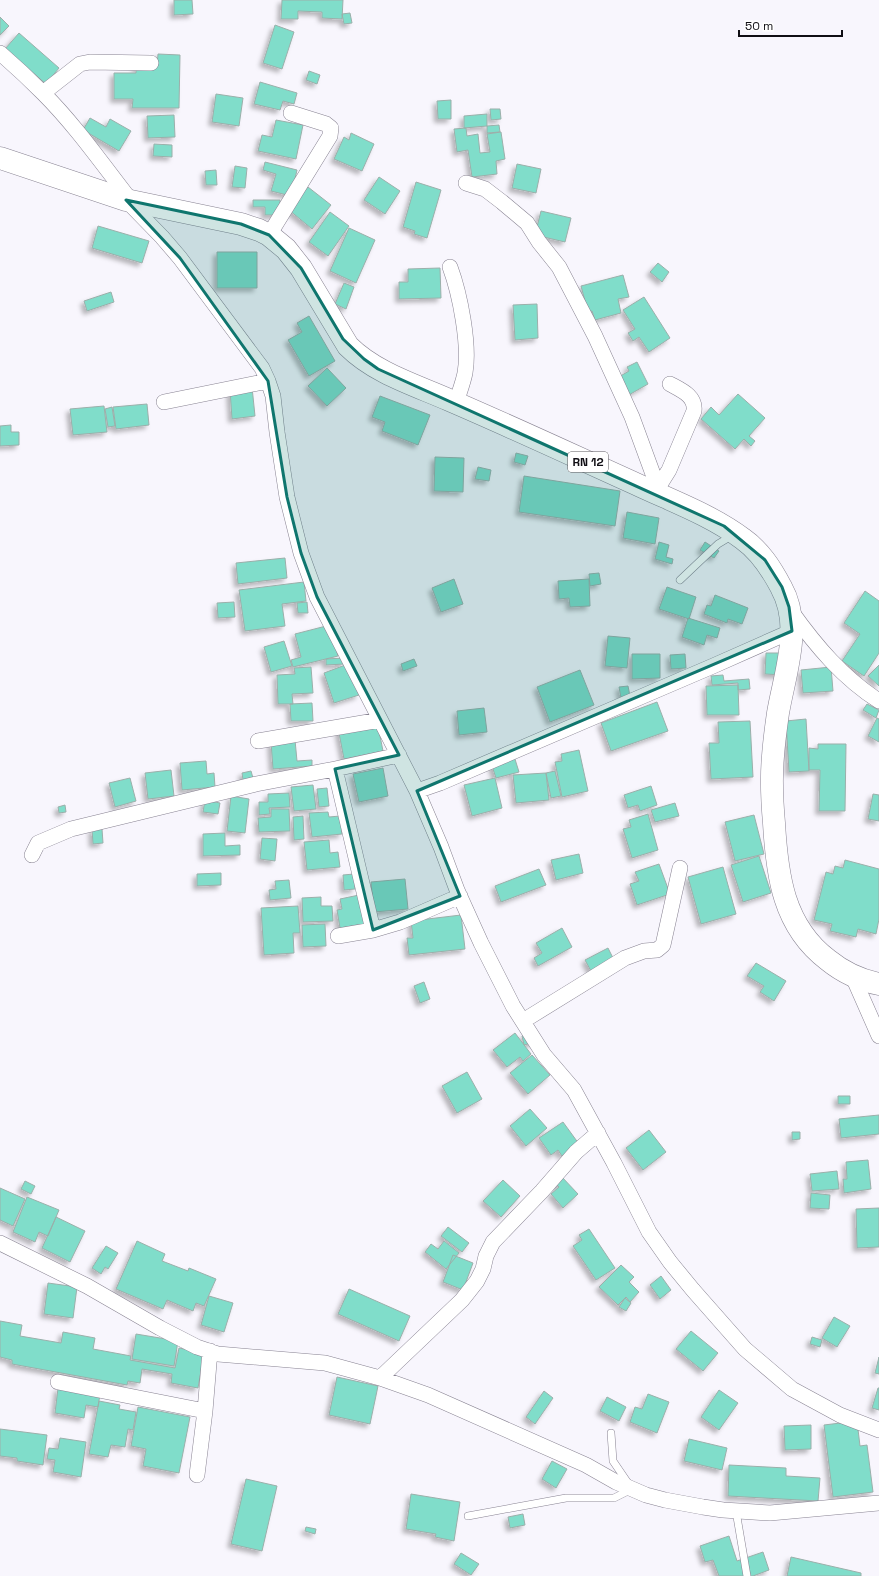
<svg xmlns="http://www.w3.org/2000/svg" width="879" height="1576" font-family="'Space Grotesk',sans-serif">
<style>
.building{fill:#80ddca;stroke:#9bafaa;filter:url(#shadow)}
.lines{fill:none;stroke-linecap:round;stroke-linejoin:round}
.service-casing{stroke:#888392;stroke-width:8}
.minor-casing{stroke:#888392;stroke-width:16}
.primary-casing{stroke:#888392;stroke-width:23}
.service{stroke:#fff;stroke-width:7}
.minor{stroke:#fff;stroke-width:15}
.primary{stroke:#fff;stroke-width:22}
.marked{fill:#0f766e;fill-opacity:0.2;stroke:#0f766e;stroke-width:3;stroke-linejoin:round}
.labels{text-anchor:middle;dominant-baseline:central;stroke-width:4;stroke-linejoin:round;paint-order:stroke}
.shield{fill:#fff;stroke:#58565a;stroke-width:1}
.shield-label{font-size:12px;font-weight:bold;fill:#100e14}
</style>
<defs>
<filter id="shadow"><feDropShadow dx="-3.5" dy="3.5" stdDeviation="2" flood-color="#0004"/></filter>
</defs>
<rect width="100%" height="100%" fill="#f8f6fd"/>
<path class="building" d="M174,0h18l1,14 -19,1z
M282,0h61l-1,19 -20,-1v-6l-24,-1v8h-17z
M350,13l2,10 -8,1 -2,-10z
M0,17l9,9 -9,9z
M275,25l19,7 -12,37 -19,-6z
M19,33l40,35 -13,16 -41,-35z
M158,54l22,1 -1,53h-47l1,-9h-19v-26h22v-7h21z
M309,71l11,4 -3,9 -11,-4z
M260,82l37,11 -3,11 -11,-3 -3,9 -26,-6z
M216,94l27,4 -4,28 -27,-4z
M451,100v19h-13l-1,-18z
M490,109h10l1,10 -10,1z
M487,114v12l-23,2v-12z
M174,115l1,22 -27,1 -1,-22z
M90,118l16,9 4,-8 21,12 -12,20 -36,-21z
M276,120l27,5 -7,34 -38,-8 4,-16 10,2z
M499,125l1,7 -13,1v-7z
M466,128l1,8 11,-2 2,19 10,-1 -3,-18 14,-2 4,27 -9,2 1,13 -25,3 -4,-27 -11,2 -3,-23z
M351,133l23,11 -12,27 -28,-12 10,-22 5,3z
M154,144l18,1v12l-19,-1z
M265,162l32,8 -6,26 -20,-5 5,-17 -13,-4z
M517,164l24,5 -5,24 -24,-5z
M235,166l12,2 -2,20 -13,-1z
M216,170l1,15h-11l-1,-14z
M379,177l21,14 -15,23 -21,-14z
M416,182l25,8 -14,48 -13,-4 1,-3 -12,-4z
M308,187l23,18 -19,24 -23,-19z
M253,200h27v15h-15v-8h-12z
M541,211l30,7 -6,24 -30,-7z
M330,212l19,14 -21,30 -19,-14z
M98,226l51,15 -7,22 -50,-15z
M349,228l26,12 -19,43 -26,-12z
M217,252h40v36h-40z
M658,263l11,9 -7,10 -12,-10z
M440,268l1,30 -42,1v-17h9v-13z
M623,275l6,22 -11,2 3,14 -26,7 -3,-9 -4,1 -7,-26z
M344,283l10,4 -8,22 -11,-5z
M111,292l3,10 -27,9 -3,-10z
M644,297l26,41 -21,14 -10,-15 -6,4 -5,-8 7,-4 -12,-19z
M537,304l1,34 -23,2 -2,-35z
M309,316l26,45 -26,15 -21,-36 14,-8 -5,-9z
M637,362l11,22 -21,12 -10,-18 12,-7 -2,-4z
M327,368l19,20 -19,18 -19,-20z
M252,387l3,29 -23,3 -2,-29z
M738,394l27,24 -16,18 6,5 -4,5 -7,-7 -9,10 -34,-30 10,-12 8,8z
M380,396l50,19 -12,30 -36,-14 3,-9 -13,-5z
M147,404l2,21 -33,4 -3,-22z
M104,406l3,26 -34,3 -3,-26z
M112,407l3,19 -7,1 -3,-18z
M11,425v7h8v13l-19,1v-20z
M516,453l12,3 -3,9 -11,-3z
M435,457l29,1 -1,34 -29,-1z
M478,467l13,3 -2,11 -14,-2z
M524,476l96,15 -5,35 -96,-14z
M627,512l32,6 -4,26 -32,-6z
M659,542l10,3 -3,12 7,2 -1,5 -17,-5z
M705,542l14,9 -5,7 -14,-8z
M285,558l2,20 -49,6 -2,-21z
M599,573l2,11 -11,2 -1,-12z
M454,579l9,25 -22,8 -9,-24z
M589,579l1,27 -20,1 -1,-9 -10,1 -1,-18z
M304,582l2,19 -24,3 3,22 -40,5 -6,-41z
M667,587l29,10 -7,22 -30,-10z
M865,591l14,10v52l-15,23 -22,-15 18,-27 -16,-11z
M715,595l33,13 -6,16 -14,-5 -1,4 -23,-9 3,-9 4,1z
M234,602l1,15 -17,1 -1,-15z
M307,602l1,11h-10l-1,-10z
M688,618l32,10 -3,10 -10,-3 -3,10 -22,-8z
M330,625l8,31 -45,11 -2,-7 10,-3 -6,-23z
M608,636l22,2 -3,30 -22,-2z
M284,641l8,25 -21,6 -7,-25z
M766,653h17v22l-18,-1z
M632,654h28v24l-28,1z
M685,654l1,14 -15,1 -1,-14z
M344,658l1,6 -19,1v-6z
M414,659l3,7 -14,5 -2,-7z
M348,664l11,31 -25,8 -10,-30z
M879,665v21l-11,-10z
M311,667l2,26 -21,1 1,10h-15l-1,-29 18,-1 -1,-6z
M831,667l2,24 -30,2 -2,-23z
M580,670l14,35 -44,17 -13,-35z
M723,675l1,6 25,-2 1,10 -12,1v-7l-26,2 -1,-9z
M738,685l1,30h-32l-1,-29z
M628,686l2,10 -9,2 -2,-11z
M657,702l11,29 -57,20 -10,-28z
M312,703l1,18h-22l-1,-17z
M867,704l12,6 -3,8 -13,-8z
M484,708l3,24 -28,3 -2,-24z
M877,718l2,1v23l-11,-6z
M806,719l3,52 -20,1 -3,-51z
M377,721l6,30 -39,8 -6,-31z
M750,721l3,56 -42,2 -2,-36h10l-1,-21z
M295,740l2,21 15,-1v6l-39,3 -2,-27z
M818,744h28l-1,67h-26l1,-41h-11v-22l9,1z
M579,750l9,41 -26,6 -7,-35 7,-1 -1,-7z
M514,756l5,16 -23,6 -5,-15z
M206,761l1,13 7,-1 1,14 -33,3 -2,-27z
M383,768l5,28 -29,6 -6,-28z
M171,770l3,26 -26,3 -3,-26z
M251,771l2,7 -10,2 -1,-7z
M555,771l6,25 -10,2 -5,-25z
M546,773l3,27 -33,3 -3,-28z
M130,778l6,23 -21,6 -6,-24z
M495,778l7,30 -30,8 -8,-31z
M313,785l3,24 -22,2 -3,-24z
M651,786l6,19 -17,6 -2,-6 -10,3 -4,-13z
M327,788l2,18 -10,1 -2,-18z
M289,793l1,14 -21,1 1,6 -11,1v-13h9v-8z
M873,794l6,1v26l-11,-2z
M231,796l18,3 -4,34 -18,-2z
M205,800l15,3 -2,11 -15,-2z
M675,803l4,13 -24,6 -4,-12z
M65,805l1,7 -7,1 -1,-6z
M271,809h18l1,22 -31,1 -1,-14 13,-1z
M328,812l1,5 11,-1 2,18 -30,3 -3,-24z
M648,814l10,36 -26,8 -9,-29 8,-2 -2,-7z
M754,815l10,39 -29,7 -10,-39z
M303,816l1,23 -10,1 -1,-23z
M92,829h10l1,14 -10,1z
M225,833v13l15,-1v10l-37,1v-22z
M262,838l15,1 -2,22 -15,-2z
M329,840l1,13 8,-1 2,15 -33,3 -3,-28z
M579,854l4,19 -27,7 -5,-20z
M759,856l12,37 -28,9 -12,-37z
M845,860l34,9v50l-3,15 -18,-5 -2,8 -26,-6 2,-7 -18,-4 12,-48 7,2 2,-8 8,2z
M659,864l11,30 -33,11 -7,-21 9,-3 -4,-9z
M723,867l13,47 -35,10 -13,-47z
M539,869l7,16 -45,17 -6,-16z
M221,873v12l-24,1v-12z
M354,874l1,15 -11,1 -1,-15z
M405,879l3,30 -34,3 -3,-30z
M289,880l2,18 -21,2 -1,-10 7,-1 -1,-8z
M359,895l5,29 -24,4 -3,-18 5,-1 -2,-10z
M321,897v9h11l1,15 -30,1 -1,-24z
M298,906l2,27h-7l1,20 -30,2 -3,-47z
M461,915l4,34 -56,6 -2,-17h6l-2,-17z
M325,924l1,22 -23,1 -1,-22z
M562,928l10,19 -34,19 -4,-8 8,-5 -6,-10z
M608,948l7,14 -23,11 -7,-13z
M756,963l30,18 -12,20 -14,-9 4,-6 -17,-10z
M424,982l6,17 -10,4 -6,-17z
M537,1032l2,9 -15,4 -2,-9z
M515,1033l16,21 -8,7 -3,-4 -13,10 -14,-17z
M532,1055l18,20 -22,19 -18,-21z
M467,1072l15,27 -25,14 -15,-27z
M838,1096h12v8h-12z
M530,1109l17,19 -21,18 -16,-20z
M879,1115v19l-38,4 -2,-19z
M563,1122l16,22 -17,12 -4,-6 -7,5 -12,-17z
M649,1130l17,22 -23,18 -17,-22z
M792,1132h8v7l-8,1z
M868,1160l3,29 -27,4 -1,-14h4l-1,-17z
M837,1171l2,18 -27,2 -2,-17z
M561,1176l17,18 -15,14 -12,-14 8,-7 -5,-5z
M503,1180l17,16 -19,21 -18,-16z
M25,1181l10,5 -4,8 -10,-5z
M0,1188l25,11 -12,27 -13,-6z
M811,1193l19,2 -1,14 -19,-1z
M27,1197l32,13 -11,26 -9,-4 -4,10 -22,-10z
M879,1208v39l-22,1 -1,-39z
M56,1217l29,14 -15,31 -28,-14z
M448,1227l21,16 -7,9 -21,-16z
M589,1229l26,39 -19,12 -23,-34 9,-6 -3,-5z
M137,1241l28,13 -3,7 26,10 1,-3 27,11 -12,27 -8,-3 -3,8 -26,-11 -4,9 -47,-20z
M444,1241l15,12 -13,16 -21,-17 6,-8 7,5z
M106,1246l12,7 -10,16 -3,-2 -4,7 -9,-6z
M453,1255l20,8 -10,27 -20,-8z
M621,1265l13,12 -5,5 10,10 -9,10 -4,-5 -8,8 -19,-18z
M661,1276l10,14 -11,9 -10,-14z
M48,1283l29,4 -4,31 -29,-4z
M349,1289l61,27 -11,25 -61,-27z
M209,1296l24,7 -9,29 -23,-7z
M625,1298l6,5 -5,8 -7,-4z
M834,1317l16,9 -13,21 -15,-9z
M0,1321l22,4 -2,11 41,7 2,-11 32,6 -2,11 38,7 -1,4 45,8 4,-20 25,5 -6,35 -27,-5 1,-9 -30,-5 -2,14 -12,-2 -1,4 -115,-21v-4l-12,-3z
M691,1331l27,22 -15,18 -27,-22z
M136,1334l42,7 -4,25 -42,-7z
M812,1337l10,3 -2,7 -10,-3z
M879,1357v17l-4,-1z
M337,1377l41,9 -8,38 -41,-9z
M58,1388l42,6 -2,13 -12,-2 -2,13 -29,-5z
M878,1388h1v22l-7,-2z
M719,1390l19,13 -19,27 -18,-13z
M544,1391l9,7 -18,26 -9,-7z
M648,1394l21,8 -12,31 -27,-11 5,-15 7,2z
M607,1397l19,10 -7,14 -19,-10z
M99,1401l21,4 -1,4 17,3 -3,18 -5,-1 -3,18 -14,-2 -3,12 -19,-3z
M138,1407l52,10 -11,56 -36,-7 3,-17 -15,-3z
M857,1421l3,25 7,-1 6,47 -40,5 -9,-72z
M811,1425v24l-26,1 -1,-24z
M0,1429l47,6 -4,30 -26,-4v-3l-17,-2z
M60,1438l26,4 -5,35 -28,-5 2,-12 -8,-1 2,-11 9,1z
M689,1439l38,9 -5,22 -38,-9z
M552,1461l15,8 -11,19 -14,-9z
M729,1465l57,3v8l34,2 -2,23 -90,-5z
M246,1479l31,7 -15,65 -31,-7z
M411,1494l49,8 -6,39 -19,-4 1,-3 -30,-5z
M523,1514l2,11 -15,3 -2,-11z
M306,1527l10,2 -1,5 -10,-3z
M729,1536l8,25 26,-9 6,18 -16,6h-34l-6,-16 -8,2 -5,-16z
M461,1553l18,11 -8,11 -17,-11z
M791,1557l70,16v3h-74z"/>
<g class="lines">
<g class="service-casing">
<path id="service" d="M680,580l38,-36 15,-9
M736,1511l11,65
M468,1516l98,-18h48l18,-9 -19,-28 -2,-28"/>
</g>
<g class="minor-casing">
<path id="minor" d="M0,53c15,13 29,26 43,40 33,33 60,72 89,109
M43,93l37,-29 10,-2 61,1
M466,183l19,6 17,13 25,21 12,19 20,25 36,69 37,81 29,79
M126,200l36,37 18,21 82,110 6,13 5,15 4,36 10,65 14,56 16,44 100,194 24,56 16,43 24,53 32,63 31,49 30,35 40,73 35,69 21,30 23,28 52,59 47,40 48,26 39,15
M269,235l61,-99 1,-8 -5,-4 -35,-11
M450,267c10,27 20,78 15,106 -2,10 -6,20 -9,30
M164,402l104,-21
M659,486l10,-16 25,-59c2,-15 -13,-21 -24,-27
M791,611c25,35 52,67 88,90
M258,741l122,-21
M335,769l38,161
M417,791l23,-8 273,-117 79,-35
M32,855l6,-12 33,-14 185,-45 79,-15 64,-14
M338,936l35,-6 27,-8 60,-26
M853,977l26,59
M523,1021l102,-63 19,-7 13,-1 6,-5 17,-77
M0,1243l87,43 73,42 37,19 21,7 107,9 55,15 48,17 158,70 30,17 30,13 19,5 38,7 20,3 47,3 109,-10
M380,1378l82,-78 15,-19 6,-12 3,-13 7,-14 49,-51 34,-39 22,-19
M58,1382l147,29
M197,1475l8,-64 5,-60"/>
</g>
<g class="primary-casing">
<path id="primary" d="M0,158l126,42 115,24 18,6 10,5 17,14 15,19 47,78c27,27 67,39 101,54 63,27 125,56 187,84 36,17 75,31 107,55 17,12 28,29 38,48 22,39 4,85 -3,126 -2,14 -4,29 -5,43 -2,22 -1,45 1,67 3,52 9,103 54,137 16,13 31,20 51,24"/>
</g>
<use href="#service" class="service"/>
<use href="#minor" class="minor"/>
<use href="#primary" class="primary"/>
</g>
<path class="marked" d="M126,200l115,24 28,11 32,33 42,71 21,20 14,10 346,157 41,34 17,27 7,20 3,24 -375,160 43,105 -87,34 -38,-161 64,-14 -82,-158 -16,-44 -14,-56 -19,-116 -88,-123z"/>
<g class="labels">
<rect class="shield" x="568" y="452" width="40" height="20" rx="3"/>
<g class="shield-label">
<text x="588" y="462">RN 12</text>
</g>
</g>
<path d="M739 30v6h103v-6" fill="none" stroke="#100e14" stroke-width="2"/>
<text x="745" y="30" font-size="12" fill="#100e14" stroke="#ffffff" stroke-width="3" paint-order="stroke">50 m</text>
</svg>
